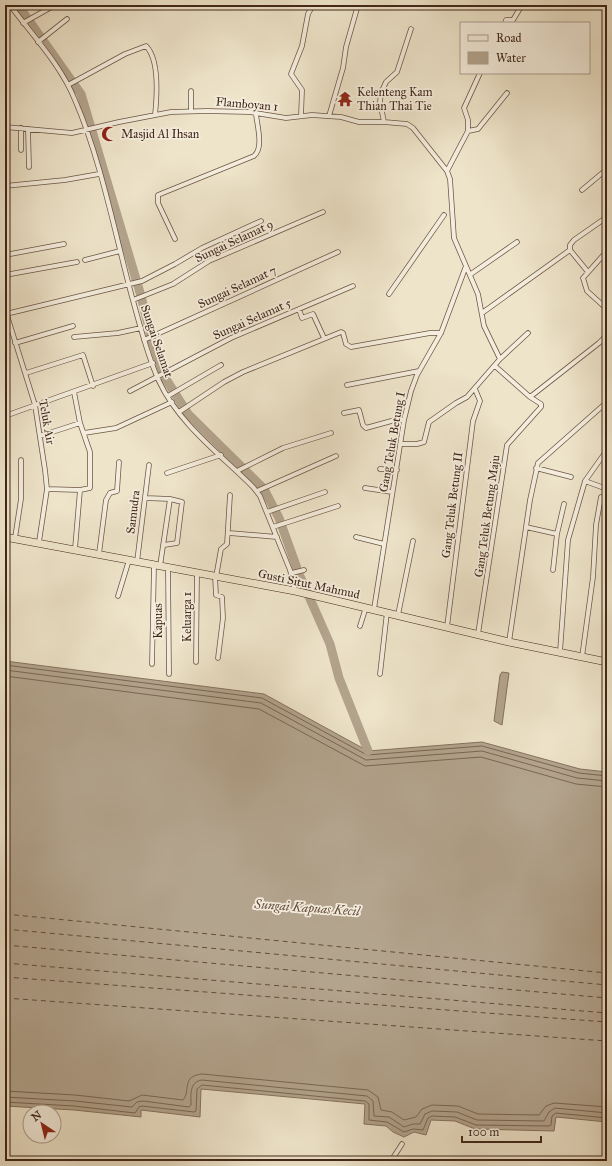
<svg xmlns="http://www.w3.org/2000/svg" width="612" height="1166" font-family="'IM FELL Great Primer',serif">
<style>
.water{fill:#b3a48e;stroke:#85725f}
.lines{fill:none;stroke-linecap:round;stroke-linejoin:round}
.shore{stroke:#7a6654;stroke-width:1}
.river{stroke:#b3a48e;stroke-width:9}
.ferry{stroke:#634c3c;stroke-width:1;stroke-dasharray:5 4;stroke-linecap:butt}
.minor-casing{stroke:#6c5645;stroke-width:5.5}
.trunk-casing{stroke:#412719;stroke-width:8}
.minor{stroke:#f4eddd;stroke-width:4}
.trunk{stroke:#eee4ca;stroke-width:7}
.labels{text-anchor:middle;dominant-baseline:central;stroke-width:3.5;stroke-linejoin:round;paint-order:stroke}
.poi-label{font-size:12px;fill:#412719;stroke:#f4eddd;text-anchor:start}
.street-label{font-size:12px;fill:#412719;stroke:#f4eddd}
.water-label{font-size:13px;font-style:italic;fill:#634c3c;stroke:#f4eddd}
</style>
<rect width="100%" height="100%" fill="#eee4ca"/>
<filter id="stains"><feTurbulence type="fractalNoise" baseFrequency=".005" numOctaves="4"/><feColorMatrix values="0 0 0 0 .2 0 0 0 0 .09 0 0 0 0 .02 0 0 0 .5 -.17"/></filter>
<radialGradient id="worn" r=".72"><stop offset=".6" stop-color="#630" stop-opacity="0"/><stop offset="1" stop-color="#630" stop-opacity=".3"/></radialGradient>
<path class="water" d="M5,661l259,33 104,57 114,-9 98,27 27,3v350l-51,-5 -2,14 -79,-2 -20,-8 -24,-1 -5,15 -12,-3 -10,5 -11,-5 -7,-6 -22,-2 1,-20 -164,-15 -1,28 -59,-7v7l-67,-7 -69,-4z
M502,672l7,1 -7,52 -8,-4 6,-46z"/>
<g class="lines">
<path class="shore" d="M5,665l257,33 105,57 115,-9 97,27 28,3
M5,670l256,33 105,57 116,-9 95,27 30,3
M5,676l254,33 106,57 116,-9 95,27 31,3
M5,1091l70,4 54,6 13,-6 41,5c8,-9 -2,-24 19,-26l166,16 10,7 3,13 11,2 12,8 12,-3 6,-8 10,-4 26,1 20,8 61,1 7,-9 8,-3 53,4
M5,1097l70,4 57,6 5,-5 6,-1 46,6 2,-2c0,-10 -2,-23 11,-25l165,16 6,5 1,15 15,1 15,10 9,-3h7l5,-10 7,-3 25,1 20,8 67,1 5,-9 6,-4 52,5
M5,1102l69,4 61,7 4,-6 3,-1 52,6 2,-1 1,-22 5,-4 163,16 4,3v16l18,2 17,10 9,-3 10,1 5,-12 4,-2 23,1 21,8 73,1 2,-1 1,-9 4,-3 51,5"/>
<path class="river" d="M18,5l63,89 60,202 11,45 12,35 24,38 76,75 15,29 20,56 31,70 9,34 29,73"/>
<path class="ferry" d="M5,914l602,59
M5,929l602,56
M5,945l602,53
M5,963l602,50
M5,977l602,45
M5,998l602,43"/>
<g class="minor-casing">
<path id="minor" d="M10,5c22,30 51,60 65,95 26,60 40,134 57,197 8,28 15,58 27,84 19,42 62,74 94,106l7,9 30,74 5,21
M23,23l32,-18
M505,23l1,-3h7l9,-15
M38,42l29,-23
M68,85l57,-31 21,-8c14,14 11,50 9,69
M191,111v-20
M301,116l1,-26 -11,-16 11,-28 6,-32 5,-9
M329,116l14,-48 3,-21 12,-42
M384,122l-4,-20 1,-9 5,-11 11,-10 14,-43
M5,127l67,6 47,-11 52,-10 36,-1 43,1 36,6 26,-3 29,2 18,5h25l23,2 6,4 34,43 3,8 4,59 24,56 6,32 16,33 -33,38 -11,6 -27,19 -5,20 -7,2h-16
M28,129l1,38
M468,131l10,-2 29,-36
M21,150v-22
M447,171l21,-40v-11l-4,-12 16,-35
M5,186l60,-6 34,-6
M582,190l25,-21
M175,239l-17,-36v-8l96,-39c10,-8 3,-31 2,-42
M570,250l18,22
M607,251l-24,27 4,13 20,18
M5,255l59,-11
M85,260l35,-9
M471,274l46,-32
M5,275l72,-13
M389,294l55,-79
M133,300l40,-16 36,-23 114,-49
M5,309l30,96 10,65 2,19 -8,53
M299,309l3,9 11,-4 11,24
M482,313l88,-63v-5l4,-5 33,-23
M6,314l136,-33 33,-17 27,-16 59,-27
M74,337l44,-4 23,-5
M144,340l194,-88
M15,343l58,-17
M500,359l28,-26
M495,366l35,31
M26,373l57,-18 10,31
M347,385l72,-14
M130,391l101,-53 122,-52
M168,396l53,-31
M179,412l45,-30 19,-10 98,-40 2,1 3,11 5,3 79,-14h11
M344,413l15,-3 4,15 3,3 29,-8h9
M5,416l148,-53
M84,433l32,-5 56,-26
M40,436l40,-13
M607,450l-22,31 22,8
M536,468l35,9
M380,469l17,1
M237,471l46,-23 48,-15
M167,473l54,-18
M365,488l27,4
M47,489l33,1 10,-2v-36l-10,-29 -6,-31
M257,491l79,-35
M146,498l24,1 12,3 -5,41 -13,2
M267,512l58,-20
M273,527l65,-21
M526,527l31,7 -4,36
M229,533l48,4
M557,534l7,-30
M356,537l28,7
M15,538l6,-39v-39
M75,549l5,-59
M99,554l7,-54 4,-7 7,-2 2,-29
M137,562l12,-97
M160,566l10,-67
M168,568l1,106
M292,573l12,-3
M215,576l1,19 6,2 1,21 -5,40
M216,577l5,-28 6,-5 3,-49
M118,596l11,-36
M374,609l30,-189 7,-29 6,-16 24,-42 25,-67
M398,615l15,-74
M360,626l6,-19
M447,627l26,-206 7,-20 -5,-12
M478,634l29,-189 34,-38v-3l-11,-7 69,-54 8,-8
M509,642l21,-142 8,-37 69,-61
M560,652l8,-112 17,-59
M582,657l11,-80 3,-52 5,-28
M196,662l1,-89
M152,664l2,-99
M380,674l7,-62
M391,1161l11,-17"/>
</g>
<g class="trunk-casing">
<path id="trunk" d="M5,537l290,54 214,51 98,20"/>
</g>
<use href="#minor" class="minor"/>
<use href="#trunk" class="trunk"/>
</g>
<defs>
<g id="temple-bare" transform="scale(1.2)"><path d="M0-6L5-2H3V0L6.5 2.5H4V6H1.5V3h-3V6H-4V2.5H-6.5L-3 0V-2H-5Z" fill="#8f2418" stroke="#f4eddd" stroke-width="2.5" paint-order="stroke"/></g>
<g id="mosque-bare" transform="scale(1.2)"><path d="M3.5-4.9A6 6 0 1 0 3.5 4.9A5 5 0 1 1 3.5-4.9Z" fill="#8f2418" stroke="#f4eddd" stroke-width="2.5" paint-order="stroke"/></g>
</defs>
<g fill-rule="evenodd">
<use href="#temple-bare" x="345" y="99"/>
<use href="#mosque-bare" x="109" y="134"/>
</g>
<g class="labels">
<g class="poi-label">
<text x="357" y="92">Kelenteng Kam<tspan x="357" dy="14">Thian Thai Tie</tspan></text>
<text x="121" y="134">Masjid Al Ihsan</text>
</g>
<g class="street-label">
<text transform="translate(247 104) rotate(5)">Flamboyan 1</text>
<text transform="translate(234 241) rotate(-25)">Sungai Selamat 9</text>
<text transform="translate(237 287) rotate(-25)">Sungai Selamat 7</text>
<text transform="translate(252 319) rotate(-24)">Sungai Selamat 5</text>
<text transform="translate(157 341) rotate(71)">Sungai Selamat</text>
<text transform="translate(47 422) rotate(80)">Teluk Air</text>
<text transform="translate(392 442) rotate(-80)">Gang Teluk Betung I</text>
<text transform="translate(452 505) rotate(-83)">Gang Teluk Betung II</text>
<text transform="translate(133 512) rotate(-83)">Samudra</text>
<text transform="translate(487 516) rotate(-82)">Gang Teluk Betung Maju</text>
<text transform="translate(309 584) rotate(12)">Gusti Situt Mahmud</text>
<text transform="translate(187 617) rotate(-90)">Keluarga 1</text>
<text transform="translate(158 621) rotate(-90)">Kapuas</text>
</g>
<g class="water-label">
<text transform="translate(307 908) rotate(4)">Sungai Kapuas Kecil</text>
</g>
</g>
<rect width="612" height="1166" fill="none" stroke="#eee4ca" stroke-width="20"/>
<rect x="6" y="6" width="600" height="1154" fill="none" stroke="#412719" stroke-width="2"/>
<rect x="10" y="10" width="592" height="1146" fill="none" stroke="#412719"/>
<rect x="460" y="22" width="130" height="52" fill="#f4eddd" stroke="#ac9e8f"/>
<rect x="468" y="35" width="20" height="6" fill="#f4eddd" stroke="#ac9e8f"/>
<text x="496" y="42" font-size="12" fill="#412719">Road</text>
<rect x="468" y="52" width="20" height="12" fill="#b3a48e" stroke="#ac9e8f"/>
<text x="496" y="62" font-size="12" fill="#412719">Water</text>
<g transform="translate(42 1124) rotate(325)"><circle r="19" fill="#f4eddd" stroke="#ac9e8f"/>
<path d="M0-3L7 15L0 10L-7 15Z" fill="#8f2418"/>
<text y="-6" font-size="11" font-weight="bold" text-anchor="middle" fill="#412719">N</text>
</g>
<path d="M462 1136v6h79v-6" fill="none" stroke="#412719" stroke-width="2"/>
<text x="468" y="1136" font-size="12" fill="#412719" stroke="#f4eddd" stroke-width="3" paint-order="stroke">100 m</text>
<rect width="100%" height="100%" filter="url(#stains)"/>
<rect width="100%" height="100%" fill="url(#worn)"/>
</svg>
